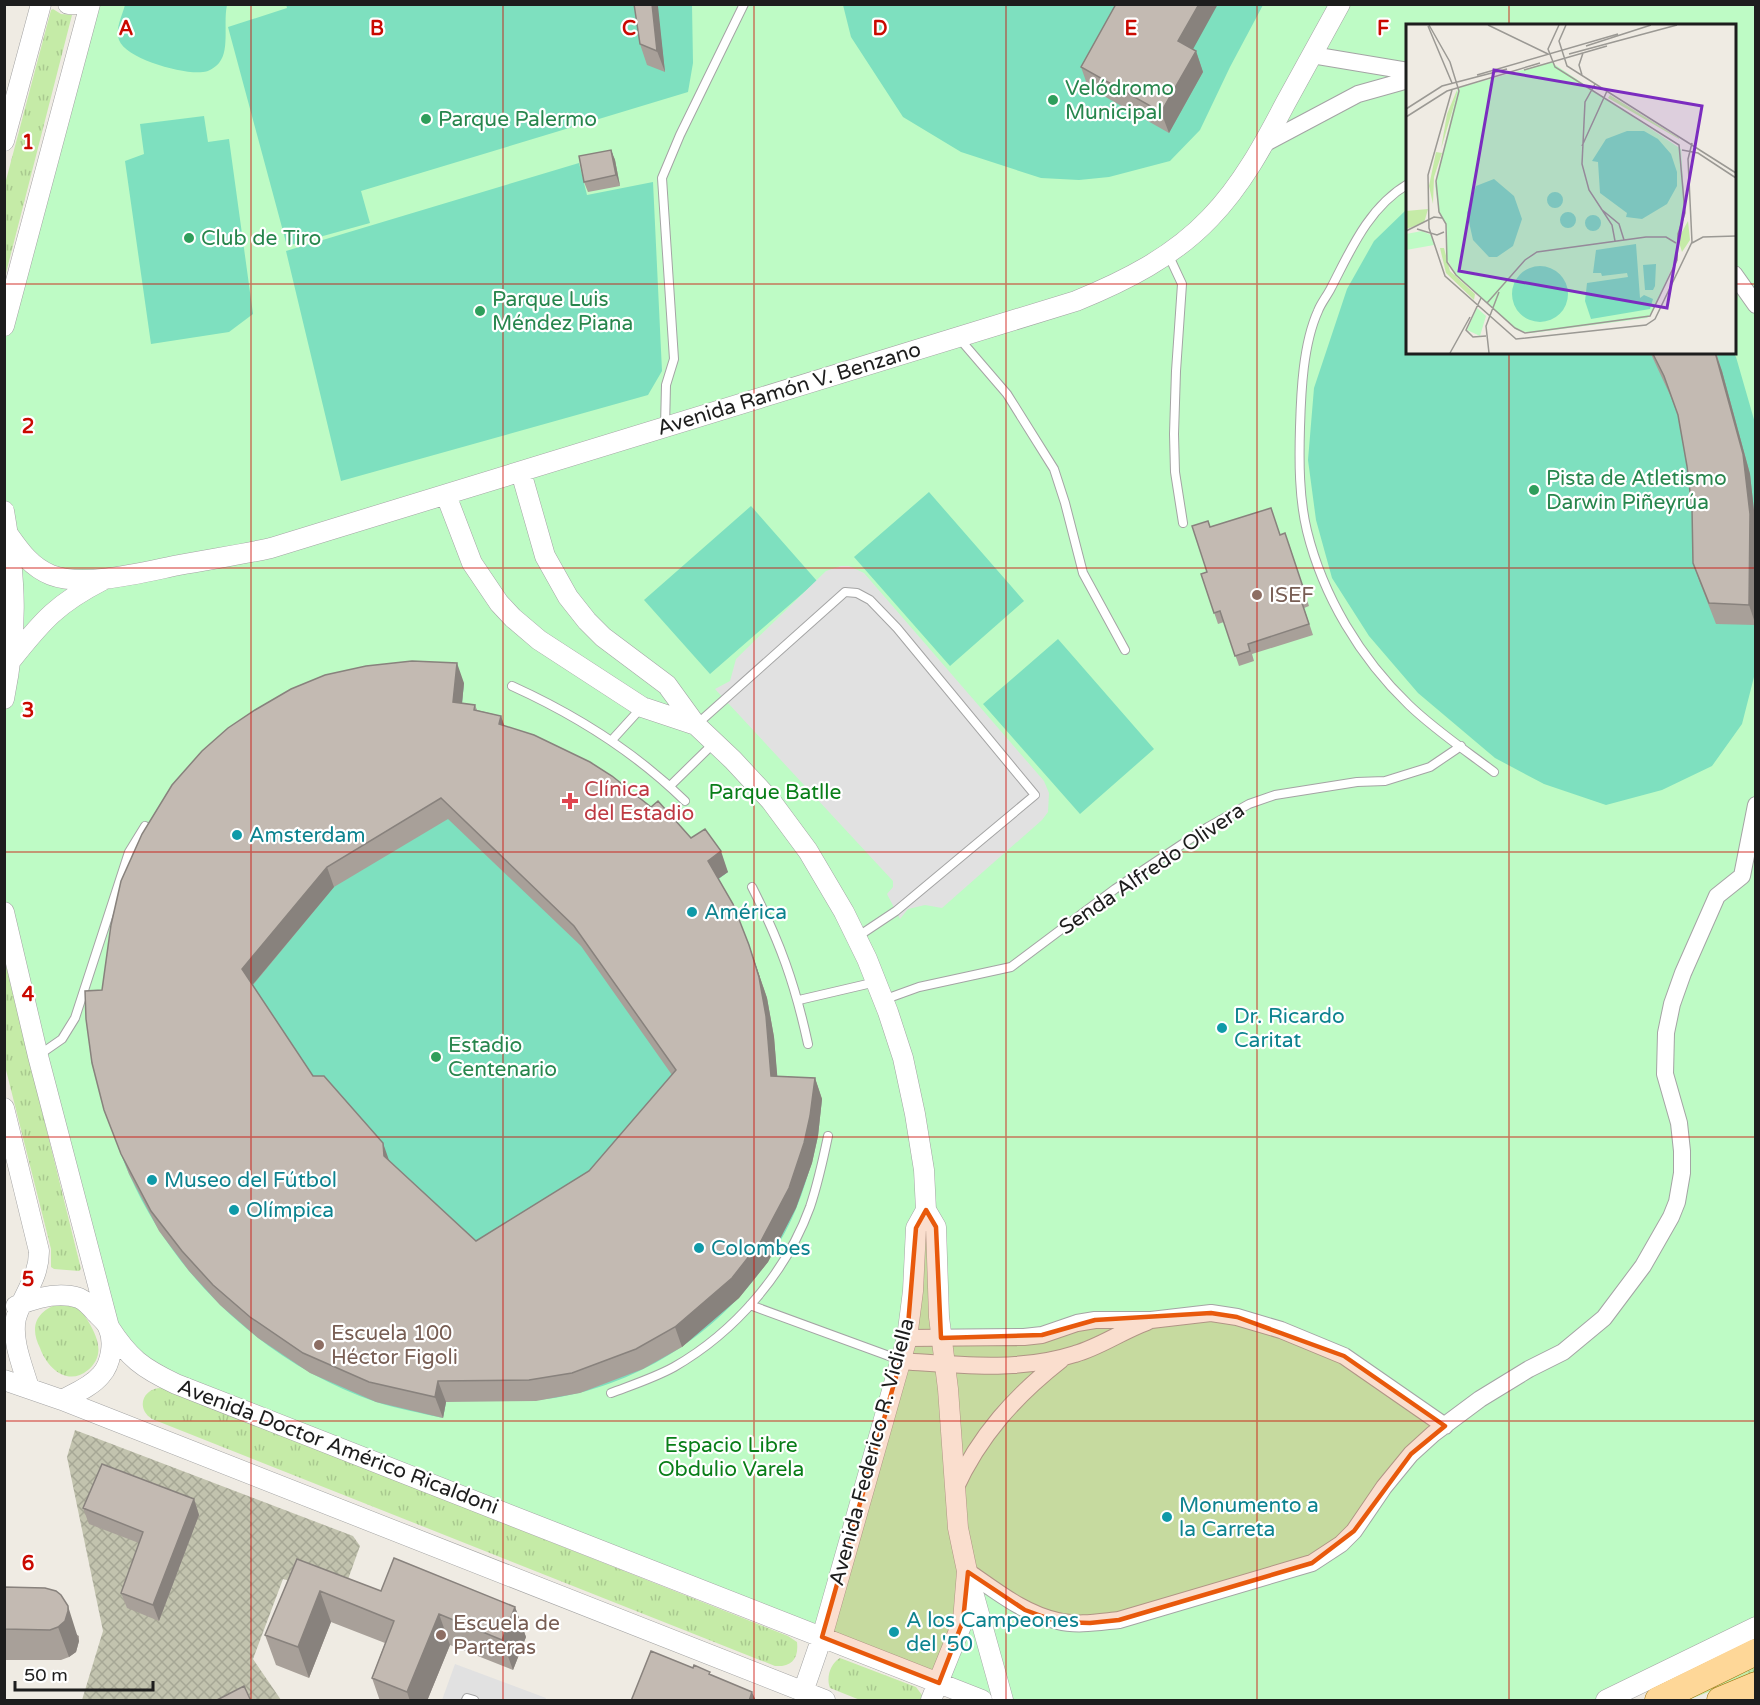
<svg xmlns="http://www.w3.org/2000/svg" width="1760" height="1705" font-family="'Varela Round',sans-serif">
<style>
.construction{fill:url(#construction-cross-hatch)}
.grass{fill:url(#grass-tufts)}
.park{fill:#befbc5;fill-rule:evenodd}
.pitch{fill:#7ee0bf}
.parking{fill:#e1e1e1}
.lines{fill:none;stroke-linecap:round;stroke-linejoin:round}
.service-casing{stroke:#a4a4a4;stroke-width:10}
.minor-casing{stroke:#a4a4a4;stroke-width:18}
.tertiary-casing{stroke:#a4a4a4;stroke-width:21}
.primary-casing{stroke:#966b00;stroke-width:27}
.service{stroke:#fff;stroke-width:8}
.minor{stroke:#fff;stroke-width:16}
.tertiary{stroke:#fff;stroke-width:20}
.primary{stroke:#fed798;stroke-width:26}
.wall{fill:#a8a099;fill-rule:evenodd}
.shaded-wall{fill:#88827d}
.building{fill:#c3bab2;stroke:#88827d;stroke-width:1.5;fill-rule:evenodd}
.marked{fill:#e8590c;fill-opacity:0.2;stroke:#e8590c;stroke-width:4.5;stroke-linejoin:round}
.grid{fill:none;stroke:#ca0900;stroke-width:1.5;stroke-opacity:0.55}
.leisure-dot{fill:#2e9e5b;stroke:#fff;stroke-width:2}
.education-dot{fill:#8d6e63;stroke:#fff;stroke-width:2}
.health-dot{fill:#e0444e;stroke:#fff;stroke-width:2}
.culture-dot{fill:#0f9aa8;stroke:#fff;stroke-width:2}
.labels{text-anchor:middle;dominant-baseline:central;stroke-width:4.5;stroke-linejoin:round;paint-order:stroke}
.leisure-label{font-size:21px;fill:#27864d;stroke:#fff;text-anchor:start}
.street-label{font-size:21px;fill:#1d1d1d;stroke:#fff}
.education-label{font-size:21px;fill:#785e54;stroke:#fff;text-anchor:start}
.health-label{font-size:21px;fill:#be3a42;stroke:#fff;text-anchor:start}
.park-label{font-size:21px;fill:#097e18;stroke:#fff}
.culture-label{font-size:21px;fill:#0d838f;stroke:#fff;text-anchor:start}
.inset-road{fill:none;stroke:#9b9994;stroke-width:1.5}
.view{fill:#7b2cbf;fill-opacity:0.15;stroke:#7b2cbf;stroke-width:3}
.inset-edge{fill:none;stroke:#1d1d1d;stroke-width:3}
.grid-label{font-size:20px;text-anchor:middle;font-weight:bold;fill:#ca0900;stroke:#fff;stroke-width:4.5;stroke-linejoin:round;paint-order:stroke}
</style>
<defs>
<pattern id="construction-cross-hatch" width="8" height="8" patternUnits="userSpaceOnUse" patternTransform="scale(1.5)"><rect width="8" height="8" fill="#c2c3ae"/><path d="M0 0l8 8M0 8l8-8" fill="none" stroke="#a6a795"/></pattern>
<pattern id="grass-tufts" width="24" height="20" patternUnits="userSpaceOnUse" patternTransform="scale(1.5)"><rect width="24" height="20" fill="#c5eba7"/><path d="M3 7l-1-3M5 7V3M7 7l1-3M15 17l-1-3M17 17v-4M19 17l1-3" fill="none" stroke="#a9c98f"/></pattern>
</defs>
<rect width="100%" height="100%" fill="#efebe3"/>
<path class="construction" d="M75,1430l278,106 7,10 -18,50 -59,-17 -30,80 28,41h-199l21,-69 -36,-174z"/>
<path class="grass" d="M53,9l8,5 11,1 -67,262v-93l46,-174z
M5,961l76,308 -2,2 -25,-2 -3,-2v-18l-46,-183z
M58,1304l21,4c9,12 22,31 19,46 -1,6 -5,12 -10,16 -20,17 -41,-2 -48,-22 -3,-6 -5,-12 -5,-18 0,-14 11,-22 23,-26z
M163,1388l625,248 9,6c2,17 -6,25 -22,24l-623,-247c-17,-11 -9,-32 11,-31z
M840,1658l76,29 6,8 1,5h-63l-30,-12c-4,-10 0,-24 10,-30z
M1755,1666v8l-67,26 2,-2z"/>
<path class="park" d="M90,5h1665v1622l-149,73h-624l-806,-316 -56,-39 -116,-433 1,-586zM1408,26h326v326h-326z"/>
<path class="pitch" d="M286,4l406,1 1,58 -5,29 -327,99 9,32 -83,23 -59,-219 59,-19z
M125,5h102c-4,18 3,45 -8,58 -3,4 -11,9 -16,9 -19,3 -77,-13 -84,-32 -4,-11 3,-24 6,-35z
M843,5h420l-33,62 -30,63 -30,31 -61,16 -30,3 -38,-2 -80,-26 -58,-35 -52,-80z
M204,116l4,26 21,-3 24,175 -24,18 -78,12 -26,-183 19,-7 -4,-30z
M579,163l8,32 66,-13 9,189 -14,24 -307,86 -55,-230z
M1407,209l1,143h325l3,5 19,66v250l-13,51 -30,42 -50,24 -56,15 -62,-21 -49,-26 -77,-65 -49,-57 -37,-58 -16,-58 -8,-60 6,-72 33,-99 27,-48z
M929,492l95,109 -74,65 -96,-109z
M751,506l66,75 -107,93 -66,-74z
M1058,639l96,110 -74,65 -97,-110z
M464,683l-4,40 223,117 29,10 16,22 -12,9 59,215 47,3c-4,37 -11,74 -26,110 -43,103 -147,180 -258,191 -10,1 -21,-1 -31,-2 -20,-2 -40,-4 -59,-6l-5,26c-22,-5 -45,-9 -67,-16 -108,-37 -201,-123 -247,-228 -13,-30 -22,-60 -29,-91z"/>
<path class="parking" d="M841,566h8l15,7 180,208 5,12 -1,19 -6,8 -100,88 -17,-3 -17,4 -8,10 -13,-25 6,-7v-6l-178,-192 15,-8 6,-22 90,-88z
M455,1664l91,34 -1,2h-103z"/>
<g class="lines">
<g class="service-casing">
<path id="service" d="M1408,184c-39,23 -57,65 -77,104 -4,8 -10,15 -13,23 -15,33 -17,81 -18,116 -1,35 -1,71 7,104 16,65 53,127 102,174 26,25 56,45 85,67
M1168,254l14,30 -6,87 -2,63 1,38 8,51
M958,337l49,57 47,75 11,34 18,70 42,77
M665,427l1,-42 8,-26 -12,-181 18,-43 64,-131
M512,686c64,29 122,65 173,115
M696,725l149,-133 12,1 13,7 27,28 138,167 -139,116 -39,26
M612,740l30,-33
M670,786l45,-44
M752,887c28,55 43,97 56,157
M799,1000l77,-18
M883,1000l36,-13 92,-20 104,-78 93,-62 41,-23 26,-9 82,-13 28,-1 45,-14 31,-21
M39,1055l23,-16 13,-21 54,-166 16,-26
M750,1305l150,55
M611,1393c21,-8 43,-15 63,-26 61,-35 112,-94 136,-160 8,-24 13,-47 18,-71
M466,1700l1,-2 7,2"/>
</g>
<g class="minor-casing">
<path id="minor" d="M1312,55l96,16
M1264,144l94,-50 50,-14
M1734,274l22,31
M907,1338l117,-1 18,-2 35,-12 18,-3h56l60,-7 26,4 44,13 63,26 101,70
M901,1361c58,4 118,11 174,-7 25,-7 47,-23 72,-32
M955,1489c24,-53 60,-93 106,-129
M967,1571c28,19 57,43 91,50 19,5 41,1 61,-1l193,-57 29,-19 13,-13 30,-44 27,-33 22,-20 47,-35 49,-30 34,-17 41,-34 39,-52 28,-49 6,-15 5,-29v-22l-3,-28 -14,-49 1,-41 6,-29 11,-31 34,-77 25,-20 14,-71"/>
</g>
<g class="tertiary-casing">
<path id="tertiary" d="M68,4h11
M4,141l37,-137
M4,326l86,-322
M521,472l24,84 23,41 19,24 16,16 64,48 29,40 37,35 38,41 37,50 36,61 23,47 21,53 15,46 12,56 9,56 2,40 10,17 3,90 9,72 10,139 9,43 -4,50 -32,79
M446,495l26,68 27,40 14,15 26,22 103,67 54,18
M4,511c12,69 14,118 0,188
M8,534c12,17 23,33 43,41 34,13 93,-3 128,-10 31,-6 61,-10 92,-17l805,-247c49,-20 97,-44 134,-83 32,-33 54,-74 75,-114 18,-33 36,-66 55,-100
M12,659c31,-39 46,-56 91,-79
M4,912l34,144 71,271c20,31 33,41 67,57l806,316
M4,1108l35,143c0,28 -16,42 -23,67 -5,22 7,49 13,70
M16,1306c19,-8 42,-15 63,-8 7,3 12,9 17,15 4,4 10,9 12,14 7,14 3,37 -7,48 -10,12 -26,18 -39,25
M4,1380l58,20 763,300
M971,1585l32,115
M803,1692l19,-55 85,-299 6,-47 3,-63 10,-18
M1606,1700l150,-73"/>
</g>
<g class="primary-casing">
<path id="primary" d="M1658,1700l98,-48
M1720,1700l36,-15"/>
</g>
<use href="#service" class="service"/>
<use href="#minor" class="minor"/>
<use href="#tertiary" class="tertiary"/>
<use href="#primary" class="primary"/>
</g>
<path class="wall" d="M657,4l8,68 -18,-7 -7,-21z
M1193,49l3,2 7,21 -34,61 -81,-46 -7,-20z
M611,150l4,10 5,26 -32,6 -4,-10z
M1650,352h66l6,19 28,103 5,46v105l-39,-1 -16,-41 -7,-20 -1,-54 -5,-43 -9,-51 -8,-20z
M1210,527l70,8 9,9 20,62 -5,2 9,27 -61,19 2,7 -15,5 -15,-44 -6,2 -17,-50 6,-2z
M464,683l-2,20 13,2 2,5 24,6 3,10 147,81 40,31 37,34 -10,7 31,66 18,53 7,39 3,39 38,2 7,21 -4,37 -6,27 -16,45 -28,54 -29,36 -57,49 -39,22 -63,24 -44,8 -90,1 -3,16 -67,-16 -66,-29 -52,-35 -38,-33 -31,-34 -30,-40 -30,-57 -25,-64 -2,-120zM448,819l133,127 91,129 -83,96 -113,70 -87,-80 -76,-85 -60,-91 81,-98z
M194,1499l5,16 -40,106 -32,-13 -6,-15 18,-50 -50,-19 -6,-16z
M297,1559l84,32 134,16 11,30 -13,33 -63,-25 -23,56h-47l-8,-23 13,-35 -54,-21 -22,56 -33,-13 -11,-30z
M4,1587l75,49v5l-3,11 -7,5 -8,3h-57z"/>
<path class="shaded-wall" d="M652,4h5l1,2 7,66 -8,-21z
M1199,4h19l-32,58 -8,-21z
M1196,51l7,21 -34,61 -8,-21z
M611,150l4,10 5,26 -4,-11z
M1715,352l7,19 28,103 5,46v103l-6,-18z
M457,663l7,20 -4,40 -7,-21z
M501,716l7,21 -9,-13z
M721,851l7,21 -13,9 -7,-20z
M327,867l7,20 -85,102 -7,-20z
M749,945l18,53 7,39 5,59 -8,-20z
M815,1078l7,21 -4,37 -6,27 -16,45 -28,54 -29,36 -57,49 -7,-20z
M383,1143l7,20 -6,-7z
M438,1381l8,21 -3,16 -8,-21z
M194,1499l5,16 -40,106 -6,-16z
M320,1591l11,31 -22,56 -11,-31z
M68,1606l11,35 -3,11 -7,5 -11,-30z
M515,1607l11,30 -13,33 -11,-30z
M439,1614l11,31 -23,56h-17l-3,-9z
M752,1692l4,9h-7z"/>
<path class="building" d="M634,4h18l5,47 -17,-7z
M1116,4h83l-21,37 18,10 -35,61 -80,-45z
M611,150l5,25 -32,7 -5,-26z
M1652,352h63l28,102 7,60 -1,91 -40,-2 -16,-40 -1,-54 -5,-43 -9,-51 -14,-39z
M1271,508l9,27 5,-2 21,63 -6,1 9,27 -61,20 2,7 -15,5 -15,-45 -6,2 -13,-39 6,-2 -15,-46 16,-5 2,6z
M412,661l45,2 -4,39 22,3 -1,5 27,6 -2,8 35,11 56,27 22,14 39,31 7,-6 33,37 14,-9 16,22 -13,10 25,43 16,41 10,32 7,39 5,60 44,2 -5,38 -6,27 -15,45 -28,53 -29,37 -57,49 -39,22 -64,24 -43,7 -91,1 -3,16 -66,-15 -66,-29 -53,-36 -37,-32 -31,-34 -31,-40 -30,-57 -17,-44 -12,-47 -6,-44 -1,-28 17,-1 9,-65 10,-44 21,-47 30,-49 30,-34 26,-23 27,-18 36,-21 34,-14 41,-9zM441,798l133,128 102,144 -87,101 -113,70 -92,-85 -1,-13 -59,-67h-11l-71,-107 85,-102z
M102,1464l92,35 -41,106 -32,-12 22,-61 -60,-24z
M394,1558l121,49 -13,33 -63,-26 -32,78 -35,-14 22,-57 -74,-30 -22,56 -33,-12 32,-76 84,32z
M4,1587l41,1 11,3 5,4 7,11v5l-3,10 -7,6 -8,3 -46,-1z
M651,1651l42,17 1,-3 16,7 -1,2 43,18 -3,9h-118z
M244,1686l7,15h-36z"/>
<path class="marked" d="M926,1210l10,17 5,111 101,-3 53,-15 116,-7 26,4 107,39 101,70 -34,28 -57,77 -42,32 -193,57 -29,3 -32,-1 -33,-12 -57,-38 -5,49 -24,62 -117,-46 85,-299 9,-110z"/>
<path class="grid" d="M251,4v1696M503,4v1696M754,4v1696M1006,4v1696M1257,4v1696M1509,4v22M4,284h1404M1734,284h22M1509,352v1348M4,568h1752M4,852h1752M4,1137h1752M4,1421h1752"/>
<g class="leisure-dot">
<circle cx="1053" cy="100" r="6"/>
<circle cx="426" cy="119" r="6"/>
<circle cx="189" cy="238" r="6"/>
<circle cx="480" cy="311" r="6"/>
<circle cx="1534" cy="490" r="6"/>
<circle cx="436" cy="1057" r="6"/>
</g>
<g class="education-dot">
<circle cx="1257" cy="595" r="6"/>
<circle cx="319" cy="1345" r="6"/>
<circle cx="441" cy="1635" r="6"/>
</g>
<path class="health-dot" d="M567 792h6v6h6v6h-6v6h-6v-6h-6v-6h6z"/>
<g class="culture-dot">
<circle cx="237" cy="835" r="6"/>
<circle cx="692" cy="912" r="6"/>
<circle cx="1222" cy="1028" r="6"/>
<circle cx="152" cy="1180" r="6"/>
<circle cx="234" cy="1210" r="6"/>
<circle cx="699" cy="1248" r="6"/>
<circle cx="1167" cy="1517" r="6"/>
<circle cx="894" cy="1632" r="6"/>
</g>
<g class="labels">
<g class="leisure-label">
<text x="1065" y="88">Velódromo<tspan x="1065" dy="24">Municipal</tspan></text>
<text x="438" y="119">Parque Palermo</text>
<text x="201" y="238">Club de Tiro</text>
<text x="492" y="299">Parque Luis<tspan x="492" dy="24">Méndez Piana</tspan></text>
<text x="1546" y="478">Pista de Atletismo<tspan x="1546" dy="24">Darwin Piñeyrúa</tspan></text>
<text x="448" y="1045">Estadio<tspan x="448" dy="24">Centenario</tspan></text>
</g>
<g class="street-label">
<text transform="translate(789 389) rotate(-17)">Avenida Ramón V. Benzano</text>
<text transform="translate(1152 869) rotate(-34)">Senda Alfredo Olivera</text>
<text transform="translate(338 1447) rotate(21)">Avenida Doctor Américo Ricaldoni</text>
<text transform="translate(872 1452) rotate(-75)">Avenida Federico R. Vidiella</text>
</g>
<g class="education-label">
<text x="1269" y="595">ISEF</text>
<text x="331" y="1333">Escuela 100<tspan x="331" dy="24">Héctor Figoli</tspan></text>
<text x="453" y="1623">Escuela de<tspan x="453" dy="24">Parteras</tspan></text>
</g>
<g class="health-label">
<text x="584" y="789">Clínica<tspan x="584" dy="24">del Estadio</tspan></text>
</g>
<g class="park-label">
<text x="775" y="792">Parque Batlle</text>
<text x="731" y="1445">Espacio Libre<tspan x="731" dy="24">Obdulio Varela</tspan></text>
</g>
<g class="culture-label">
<text x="249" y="835">Amsterdam</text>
<text x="704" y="912">América</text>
<text x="1234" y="1016">Dr. Ricardo<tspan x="1234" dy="24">Caritat</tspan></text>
<text x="164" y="1180">Museo del Fútbol</text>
<text x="246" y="1210">Olímpica</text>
<text x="711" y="1248">Colombes</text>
<text x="1179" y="1505">Monumento a<tspan x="1179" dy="24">la Carreta</tspan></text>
<text x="906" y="1620">A los Campeones<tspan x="906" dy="24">del '50</tspan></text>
</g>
</g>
<g transform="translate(1406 24)">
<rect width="330" height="330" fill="#efebe3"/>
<path d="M51,66v5l-16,54 6,-35zM204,71l69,43v1l-71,-41zM30,128l6,1 -8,24 -1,27 -4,-18zM22,185l-4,14 -18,6v-18zM282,197l2,19 -8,12 -4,-13zM34,224h4l6,23 25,23 -1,6 -28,-27z" fill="#c5eba7"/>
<path d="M145,38l130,87 4,61 -6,20 -2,26 -24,55 -6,7 -116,15 -14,-3 -61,-55 -9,-16 -1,-35 -7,-12 -4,-26 23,-98zM16,207l9,4 3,10 -28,5v-16zM71,284l9,8 -6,20 -13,-6z" fill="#befbc5"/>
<path d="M221,107h17l14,8 13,15 6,18v14l-10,18 -25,15 -16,-2 1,-4 -27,-20 -2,-31 -6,-1 14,-22zM88,155l20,17 8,23 -9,27 -16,11h-8l-16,-17 -6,-27 9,-27zM141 176a8 8 0 1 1 16 0a8 8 0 1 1-16 0ZM154 196a8 8 0 1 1 16 0a8 8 0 1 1-16 0ZM179 199a8 8 0 1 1 16 0a8 8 0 1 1-16 0ZM230,220l4,54 4,-3 9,4 -3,10 -59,10 -6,-18 2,-18 41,-6 -1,-4 -25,3 -1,-3h-8l3,-23zM250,240l-1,22 -2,4h-8l-2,-25zM106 270a28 28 0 1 1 56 0a28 28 0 1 1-56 0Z" fill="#7ee0bf"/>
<path class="inset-road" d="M23,1l21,37 9,29 -23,90 3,31 7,12 1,38 9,13 59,53 10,5 125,-17 27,-56 1,-26 7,-21 -6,-68 -124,-78 -7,-18 11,-24M82,1l60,29M160,1l-7,16 8,25 169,107M22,2l24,57M180,22l65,-21M163,30l108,-29M118,46l83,-24M71,51l141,-41M176,51l-3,-10 4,-12M189,60l-10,18 -3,62 7,26 23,35 3,16M46,66l-24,85 1,53 16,48 71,63 130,-14 9,-6 37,-77 -4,-83 4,-16M0,85l36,-23 65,-17M0,93l41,-26 93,-28M176,122l25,-55M276,126l16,3 38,25M195,185l18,15 5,16M11,205l20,6 7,-3M0,207l28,-14 8,1M286,219l11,-6 33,-1M75,274l-15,32 7,7 13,-1M81,279l38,-43 12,-8 109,-15h20l10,6M44,329l20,-36M83,329l-3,-27 13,-34"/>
<path class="view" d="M88,46l208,36 -35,202 -208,-37z"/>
<rect width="330" height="330" class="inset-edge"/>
</g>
<g class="grid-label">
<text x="126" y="35">A</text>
<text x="377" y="35">B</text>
<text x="629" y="35">C</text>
<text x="880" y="35">D</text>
<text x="1131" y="35">E</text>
<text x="1383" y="35">F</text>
<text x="28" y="149">1</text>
<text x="28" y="433">2</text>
<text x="28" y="717">3</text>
<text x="28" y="1001">4</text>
<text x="28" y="1286">5</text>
<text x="28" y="1570">6</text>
</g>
<rect width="1760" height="1705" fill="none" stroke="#1d1d1d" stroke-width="12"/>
<path d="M15 1681v9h138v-9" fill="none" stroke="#1d1d1d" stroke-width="3"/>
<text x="24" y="1681" font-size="18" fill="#1d1d1d" stroke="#ffffff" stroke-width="4.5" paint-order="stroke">50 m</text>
</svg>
